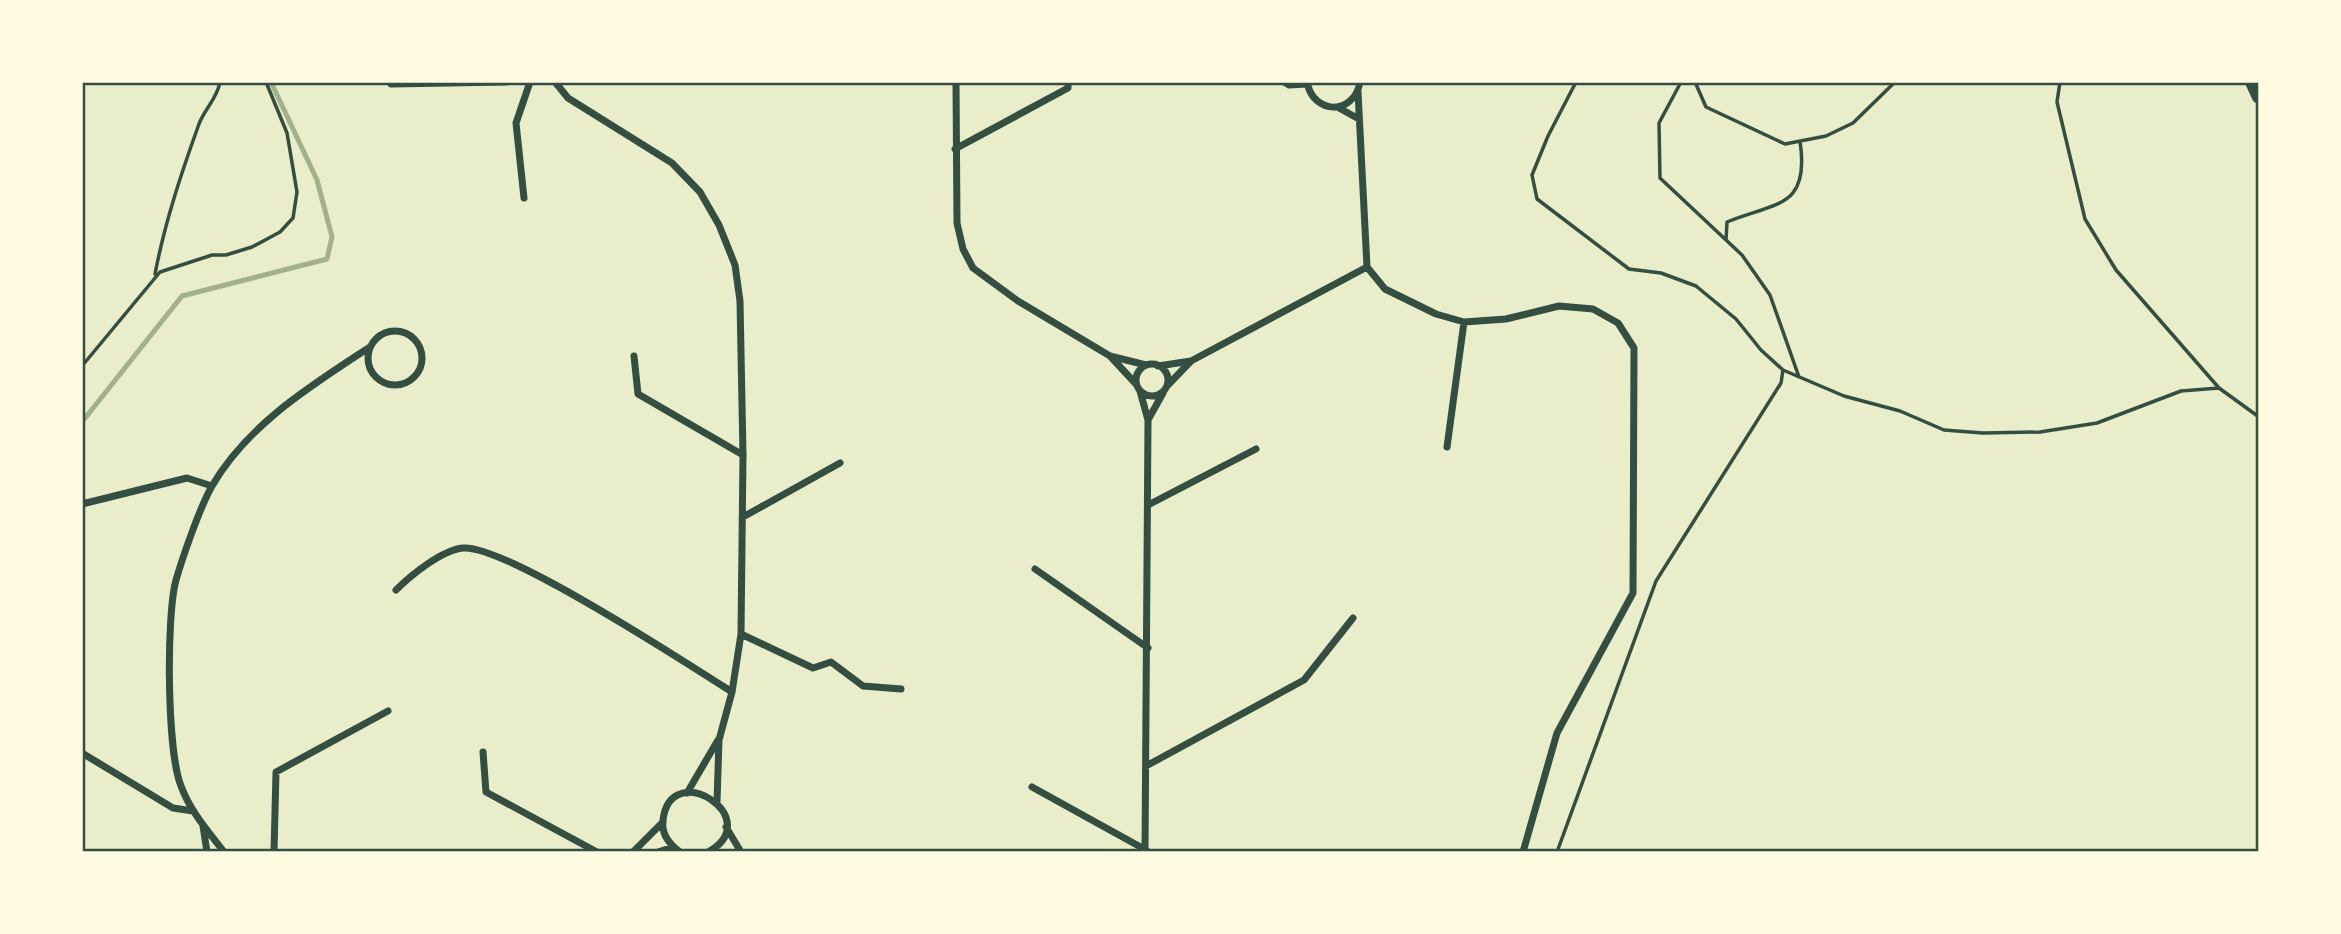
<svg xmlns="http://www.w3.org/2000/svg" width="2341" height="934" font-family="'Fira Sans Condensed',sans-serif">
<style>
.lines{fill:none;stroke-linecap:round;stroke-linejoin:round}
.stream{stroke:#a3b18a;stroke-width:5}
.path{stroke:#344e41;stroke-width:3.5}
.minor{stroke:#344e41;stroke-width:7}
.trunk{stroke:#344e41;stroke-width:14}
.neatline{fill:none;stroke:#344e41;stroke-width:2.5}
</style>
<rect width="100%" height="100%" fill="#e9edc9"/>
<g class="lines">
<path class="stream" d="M82,422l100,-126 145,-37 5,-22 -15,-57 -46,-98"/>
<path class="path" d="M1576,82l-28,54 -16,39 5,24 92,70 32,4 35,13 40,33 25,31 22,20 61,26 56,15 44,19 39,3 57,-1 57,-9 84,-32 38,-3 40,29
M1681,82l-22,41 1,55 82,77 28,40 29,82
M1695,82l11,25 79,37 41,-8 27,-13 42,-41
M2060,82l-3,20 28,117 31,51 103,118
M1726,240l1,-18c50,-20 83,-14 73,-81
M155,274c10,-52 26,-100 44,-150 6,-16 18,-25 21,-42
M82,366l78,-94 52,-17h14l26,-8 28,-15 13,-14 4,-26 -10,-59 -21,-51
M1557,852l99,-271 125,-198 2,-13"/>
<path class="minor" d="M555,82l13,16 104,65 28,29 19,33 16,40 5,36 3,154 -2,179 -9,58 -13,48 -2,62
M956,82l1,141 6,26 10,19 45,33 92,55
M1284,82l5,3 18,-1
M1307,82c6,33 47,34 53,0
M391,84l115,-2
M1358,92l9,175 18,22 51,25 28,8 42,-3 53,-13 34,3 25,14 16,25 -1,245 -76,140 -34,119
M1339,108l20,11
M955,149l113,-61v-6
M524,198l-8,-75 14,-41
M368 358a27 27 0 1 1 54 0a27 27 0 1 1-54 0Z
M634,356l4,38 105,61
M1191,361l176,-94
M1136 380a16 16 0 1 1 32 0a16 16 0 1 1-32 0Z
M1158,366l33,-5 -24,25
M1136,384l-26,-28 36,9
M1140,391l8,29 15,-27
M1447,447l17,-125
M82,504l105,-26 25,8
M1150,504l106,-55
M743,517l97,-54
M1035,569l113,79
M396,590c15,-15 46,-40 67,-42 41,-4 225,116 269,144
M741,634l72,34 18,-6 32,24 38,3
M483,752l3,40 111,60
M82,753l91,55 20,3
M1146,766l158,-86 49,-62
M1032,787l114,63
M687,793l31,-53
M203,826l4,26
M726,827l15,25
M224,852c-16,-21 -34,-41 -43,-66 -14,-35 -15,-169 -5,-206 7,-24 24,-73 36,-94 36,-62 100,-101 158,-139
M274,852l2,-80 112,-61
M633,852l30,-30
M658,852l15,-5
M680,852c-11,-8 -19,-18 -17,-32 8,-64 105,-1 45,32
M1145,852l3,-432"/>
<path class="trunk" d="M2252,82l7,15"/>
</g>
<rect width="2341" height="934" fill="none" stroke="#fefae0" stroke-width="168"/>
<rect x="84" y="84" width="2173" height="766" class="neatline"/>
</svg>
